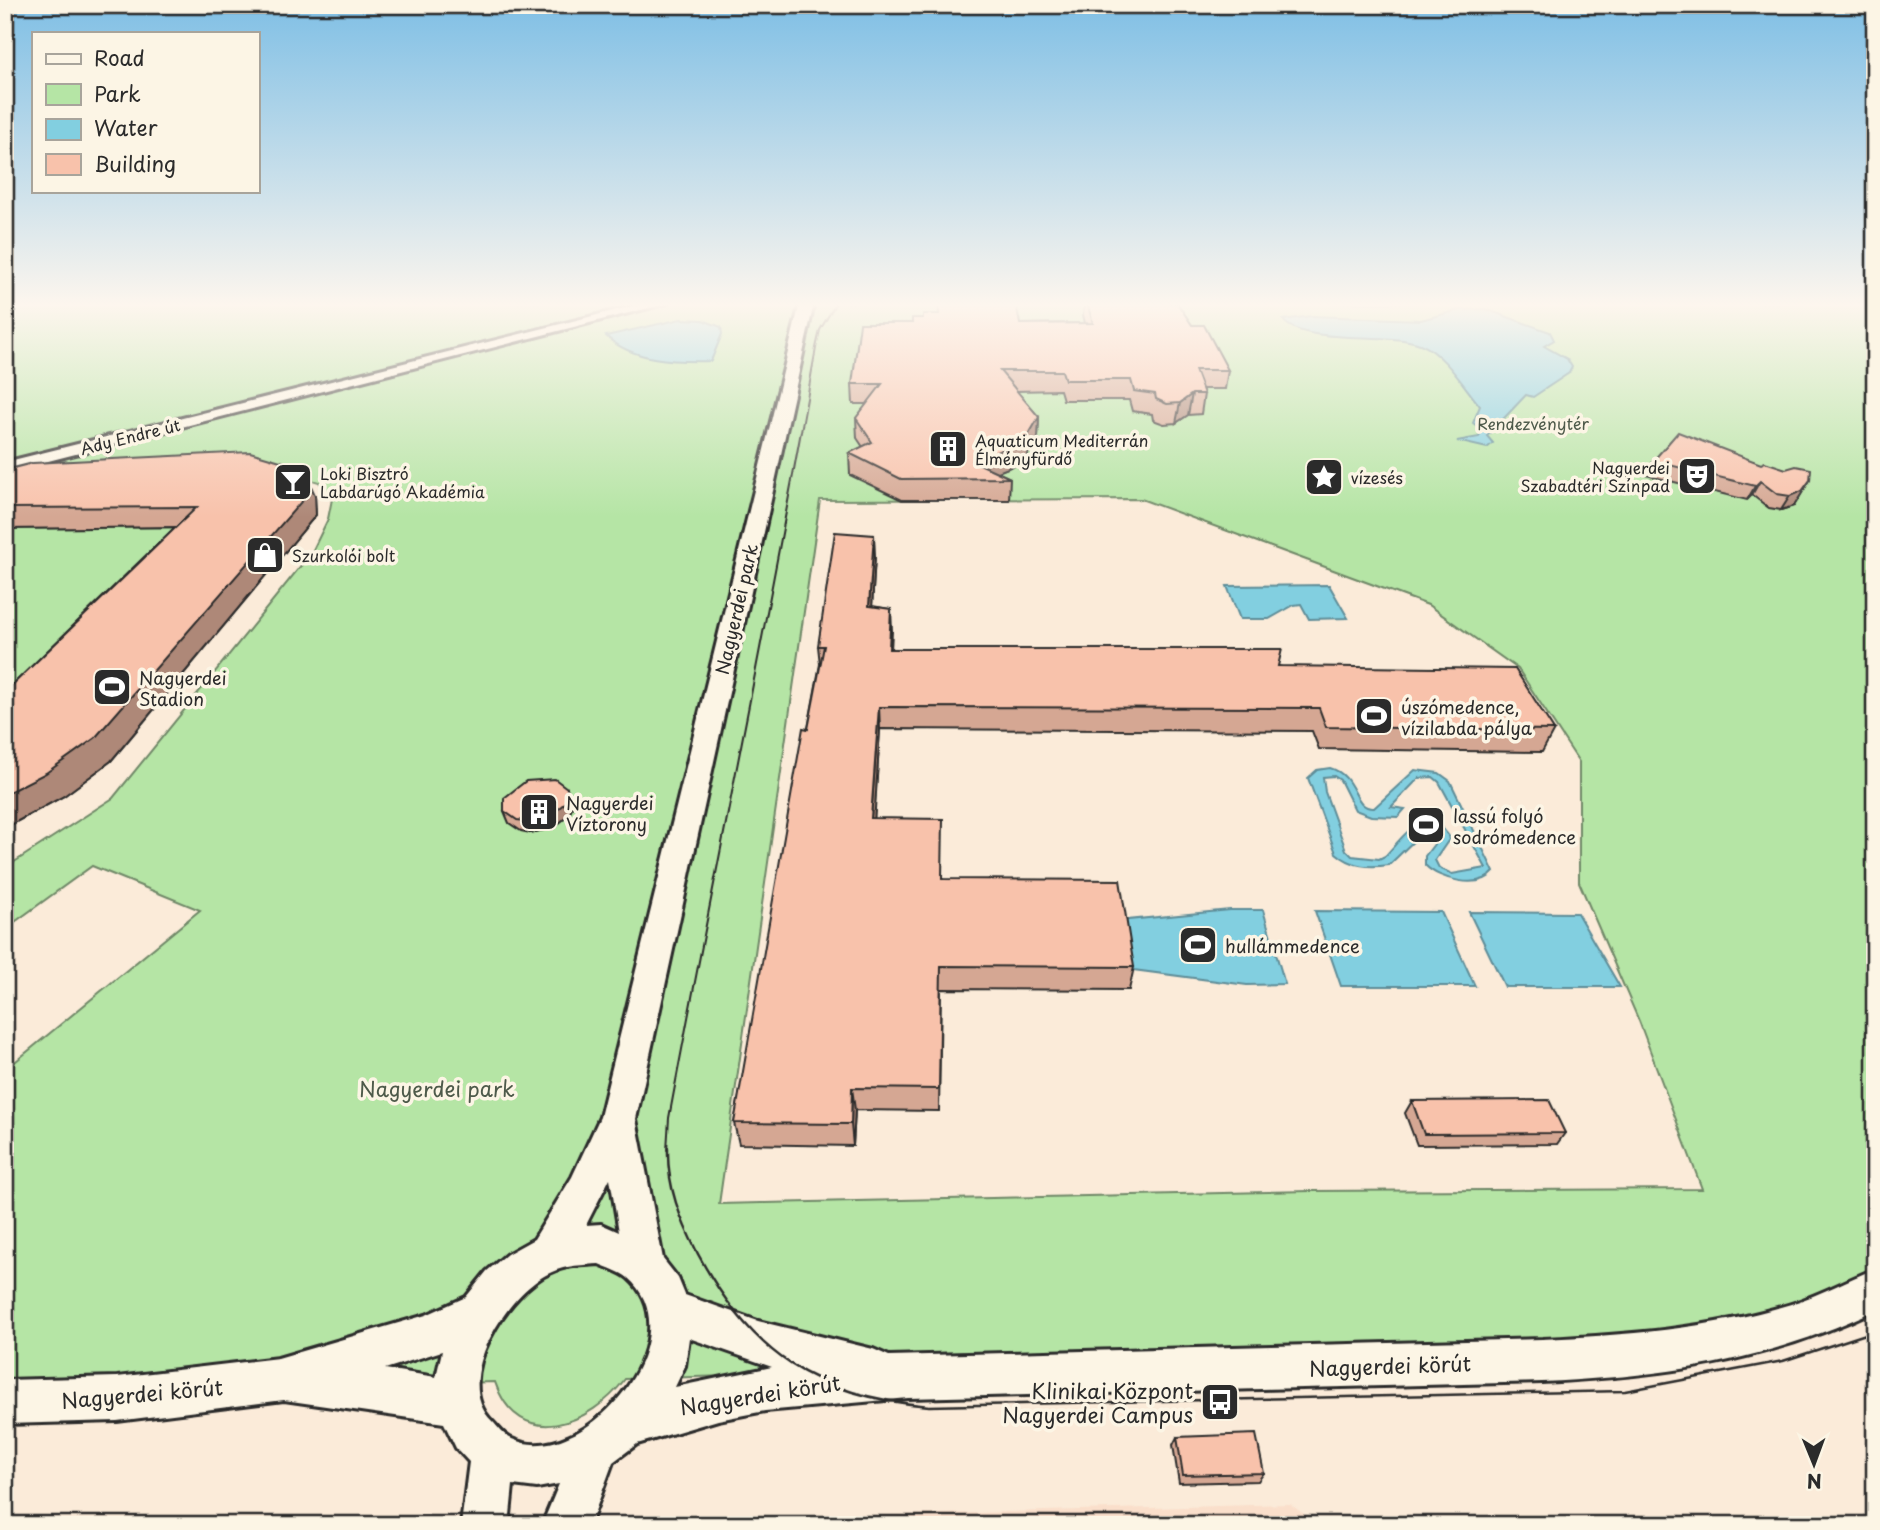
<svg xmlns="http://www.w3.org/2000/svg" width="1880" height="1530" font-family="'Playpen Sans',sans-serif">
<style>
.built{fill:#fadfcb}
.green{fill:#b5e5a5;stroke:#708868;stroke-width:2;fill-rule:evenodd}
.water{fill:#82cfe0;stroke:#5f8d98;stroke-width:2;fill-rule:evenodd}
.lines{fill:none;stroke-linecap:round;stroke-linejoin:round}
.minor-casing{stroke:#2b2b2b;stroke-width:6}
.minor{fill:#fcf5e5;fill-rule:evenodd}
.tram-far1{stroke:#2b2b2b;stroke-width:2}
.tram{stroke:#2b2b2b;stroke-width:2.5}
.wall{fill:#d5a793;stroke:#2b2b2b;stroke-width:2}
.shaded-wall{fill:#ae8878;stroke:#2b2b2b;stroke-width:2}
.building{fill:#f8c2ab;stroke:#2b2b2b;stroke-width:2}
.labels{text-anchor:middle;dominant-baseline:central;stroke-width:7;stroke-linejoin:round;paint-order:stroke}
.far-park-label{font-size:16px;fill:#4e5a4a;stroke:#fcf5e5}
.far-street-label{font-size:16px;fill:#2b2b2b;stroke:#fcf5e5}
.far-poi-label{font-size:16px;fill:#2b2b2b;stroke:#fcf5e5;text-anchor:start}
.street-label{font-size:18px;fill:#2b2b2b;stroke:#fcf5e5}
.poi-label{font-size:18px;fill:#2b2b2b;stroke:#fcf5e5;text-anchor:start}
.near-park-label{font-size:21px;fill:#4e5a4a;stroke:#fcf5e5}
.near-street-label{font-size:21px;fill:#2b2b2b;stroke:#fcf5e5}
.near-poi-label{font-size:21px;fill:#2b2b2b;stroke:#fcf5e5;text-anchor:end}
</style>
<rect width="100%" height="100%" fill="#fbebd9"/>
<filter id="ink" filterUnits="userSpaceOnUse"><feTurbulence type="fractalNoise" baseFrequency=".0143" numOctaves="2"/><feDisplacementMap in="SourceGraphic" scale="14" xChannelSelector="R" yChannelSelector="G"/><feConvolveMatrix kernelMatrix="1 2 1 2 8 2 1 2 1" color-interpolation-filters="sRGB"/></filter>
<g filter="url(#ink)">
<path class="built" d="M1290,1504l29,21h-663v-3z"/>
<path class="green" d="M5,303h1870v978l-263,69 -987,29c-34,46 -106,74 -130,3l-490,14v-326l195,-160 -108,-44 -87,63v-61l108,-70 199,-246 16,-33 4,-20 -13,-17 -46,-14 -268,22zM1141,499l287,106 90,64 61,93v120l60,139 63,168 -391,2 -592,13 101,-704z
M208,527l-203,204v-202z"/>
<path class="water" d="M1485,309l65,23 4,8 -10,6 23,13 5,8 -3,6 -36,24 -7,-2 -39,41 6,7 -6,5 -30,-7 22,-4 2,-8 -8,-6 7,-17c-16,-19 -36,-53 -60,-62 -31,-12 -118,1 -137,-24l28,-4 110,4 38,-10z
M681,319l22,1 18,7 1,7 -11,27c-35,1 -79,0 -105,-25z
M1329,585l19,33 -39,1 -8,-15 -7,1 -25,14h-29l-13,-33z
M1330,768c28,8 22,41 44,40l41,-38 24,3 11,8 44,91c-15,18 -55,8 -69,-7v-9l13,-17 -7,-9 -7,1 -35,34c-20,3 -37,2 -53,-12l-28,-75 9,-8zM1334,776l6,4 15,30 16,6 27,1 7,-8 -14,-2 28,-29 14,-1 6,5 47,86 -34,6 -13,-6 -4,-8 15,-22c-24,-37 -46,-2 -65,18l-6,3 -27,-3 -6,-6 -21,-58 -2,-15z
M1230,910h33l22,74 -38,1 -121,-16 -8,-48z
M1315,911l126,1 34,74h-134z
M1469,912l108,1 43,74h-115z"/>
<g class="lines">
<g class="minor-casing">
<path id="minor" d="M645,303h23l-663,169v-10z
M800,303h14l-178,816 27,140 15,19 7,17 73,26 115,28 16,7 653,-17c83,-4 168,-10 249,-35 29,-9 56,-24 84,-35v41c-111,53 -212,66 -333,72l-634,16 -143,13 -47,9 -81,24 -24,18 -23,63h-48l17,-41 -22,4 -24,-3 -4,40h-48l8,-63 -13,-14 -12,-25 -160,-23 -167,21 -112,3v-44l112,-3 161,-19 148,-43 40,-18 21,-26 20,-17 27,-15 38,-62 28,-60zM610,1178l9,54 -18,-8 -15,1zM599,1264c9,4 22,8 29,14 69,61 -46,194 -116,161 -8,-3 -14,-12 -20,-18 -42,-41 17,-131 60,-149 14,-7 32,-7 47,-8zM689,1338l83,29 -97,20 10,-21zM442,1351l-6,26 -51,-8z"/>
</g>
<use href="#minor" class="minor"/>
<path class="tram-far1" d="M667,1150l2,-32c48,-257 102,-513 147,-770l4,-18 16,-27"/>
<path class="tram" d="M668,1148c-1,39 12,71 30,106 54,101 117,142 231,152l696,-15 158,-30 92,-30"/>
</g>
<path class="wall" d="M1084,303h93l15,22 36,45 -3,19h-23l2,5 -3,20 -13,1 -12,8 -12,1 -11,-4 -1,-6 -20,-3 -3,-11h-66l-3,-10 -44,1 23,26 -1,21 -15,24 -26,10 13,6 -1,22h-107l-52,-25 -1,-22 14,-6 -6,-9 -1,-20 11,-14h-14l-1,-20 168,-60 65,-1 -2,-8z
M1653,461l108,3 49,16 -16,26 -13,4 -12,-2 -17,-13 -5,5 -101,-25z
M5,470l310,25 1,20 -205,246 -47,35 -59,32v-136l170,-165 -170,2z
M875,555l-3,51 19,3v40l387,17 276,64 -12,22 -223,-3 -7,-18 -432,-2 -6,89 68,61 192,88 -5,23 -188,-1 -2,122 -84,-1 -2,36 -114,-2 -5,-21 86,-459 -2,-18z
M571,800l1,7 -3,8 -16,13 -23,5 -9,-2 -12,-8 -5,-12z
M1412,1101l153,32 -8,11 -140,1 -12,-32z
M1177,1437l87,36 -6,8 -79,2 -6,-38z"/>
<path class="shaded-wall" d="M1192,394l-4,21 -12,8 4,-20z
M1039,417l-1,21 -15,24 -40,16 -10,-17z
M306,475l9,20 1,20 -205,246 -47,35 -59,32v-34z
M1810,480l-16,26 -13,4 9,-14z
M1760,481l-8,14 -5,5 8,-14z
M874,535l1,20 -4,72 -2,-21z
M891,609l1,22 -2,40 -1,-22z
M879,707l1,22 -7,112 -2,-23z
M567,788l4,12 1,7 -3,8 -16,13 -23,5 -4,-12z
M852,1088l3,22 -2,36 -2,-22z"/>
<path class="building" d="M938,303h78l4,21 73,-1 -6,-20h90l15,22h12l24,45h-33l9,24h-12l-12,9 -13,1 -11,-5 -1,-5 -21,-3 -3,-11h-66l-3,-9h-62l39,46 -14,24 -52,20 37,17 -109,1 -52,-26 23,-11 -16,-24 26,-34h-30l8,-61h52v-5h11v-4h16z
M1678,432l83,32 4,-2 21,7 10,-3 15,3 -1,11 -8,11 -12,5 -13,-2 -17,-13 -5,5 -102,-25z
M250,452l44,13 12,10 1,20 -212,243 -49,35 -41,21v-102l192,-185 -192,1v-38l28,-7z
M835,532l39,3 -5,71 22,3 -2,40h393l-4,17 237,3 39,61 -228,-3 -7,-19 -440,-1 -8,111 72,1 -1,60 178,1 14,87 -193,-1 -2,123 -87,-1 -1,36 -117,-1 69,-395 5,1 16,-83h-6z
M555,779l12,9 1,7 -3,8 -16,13 -23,5 -9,-1 -13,-9v-13l22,-17z
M1549,1100l16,33 -141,1 -12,-33z
M1256,1434l8,39 -81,2 -6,-38z"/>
</g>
<linearGradient id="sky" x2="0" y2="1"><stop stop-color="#7fbfe5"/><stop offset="0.59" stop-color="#fdf6ee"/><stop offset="1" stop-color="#fdf6ee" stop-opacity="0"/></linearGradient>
<rect width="1880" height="517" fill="url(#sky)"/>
<defs>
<g id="building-square" transform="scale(2.0125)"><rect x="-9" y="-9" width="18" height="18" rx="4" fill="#2b2b2b" stroke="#fcf5e5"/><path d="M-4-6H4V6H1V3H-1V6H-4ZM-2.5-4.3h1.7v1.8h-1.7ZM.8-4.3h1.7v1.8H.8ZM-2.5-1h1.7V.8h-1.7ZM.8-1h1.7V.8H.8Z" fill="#fff"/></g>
<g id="theatre-square" transform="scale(2.0125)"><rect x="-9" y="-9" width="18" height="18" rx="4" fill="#2b2b2b" stroke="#fcf5e5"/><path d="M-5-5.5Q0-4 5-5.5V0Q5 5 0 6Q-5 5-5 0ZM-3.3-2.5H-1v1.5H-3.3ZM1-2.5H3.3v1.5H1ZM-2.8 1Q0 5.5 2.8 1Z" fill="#fff"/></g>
<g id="sight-square" transform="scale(2.0125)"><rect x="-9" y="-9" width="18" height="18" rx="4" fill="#2b2b2b" stroke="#fcf5e5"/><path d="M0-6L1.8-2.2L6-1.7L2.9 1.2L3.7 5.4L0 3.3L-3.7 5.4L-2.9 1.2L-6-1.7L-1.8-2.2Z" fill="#fff"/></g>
<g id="bar-square" transform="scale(2.0125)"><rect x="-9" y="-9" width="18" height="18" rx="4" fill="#2b2b2b" stroke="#fcf5e5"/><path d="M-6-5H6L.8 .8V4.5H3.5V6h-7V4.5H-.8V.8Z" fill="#fff"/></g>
<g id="shop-square" transform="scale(2.0125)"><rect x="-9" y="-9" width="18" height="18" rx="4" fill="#2b2b2b" stroke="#fcf5e5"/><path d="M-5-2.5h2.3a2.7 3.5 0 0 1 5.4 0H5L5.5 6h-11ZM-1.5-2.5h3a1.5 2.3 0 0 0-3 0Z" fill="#fff"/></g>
<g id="stadium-square" transform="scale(2.0125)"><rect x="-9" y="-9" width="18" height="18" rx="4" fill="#2b2b2b" stroke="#fcf5e5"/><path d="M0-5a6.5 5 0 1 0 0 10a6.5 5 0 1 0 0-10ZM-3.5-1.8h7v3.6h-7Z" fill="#fff"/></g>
<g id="bus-square" transform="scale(2.0125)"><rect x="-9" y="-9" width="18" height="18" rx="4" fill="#2b2b2b" stroke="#fcf5e5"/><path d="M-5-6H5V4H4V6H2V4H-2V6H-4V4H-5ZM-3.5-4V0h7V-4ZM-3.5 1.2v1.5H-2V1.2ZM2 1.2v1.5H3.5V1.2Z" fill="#fff"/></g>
</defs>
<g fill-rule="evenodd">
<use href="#building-square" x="948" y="449"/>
<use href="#theatre-square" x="1697" y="476"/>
<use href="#sight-square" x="1324" y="477"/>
<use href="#bar-square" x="293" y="482"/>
<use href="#shop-square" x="265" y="555"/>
<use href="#stadium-square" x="112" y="687"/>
<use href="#stadium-square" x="1374" y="716"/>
<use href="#building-square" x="539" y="812"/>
<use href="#stadium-square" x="1426" y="825"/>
<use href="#stadium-square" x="1198" y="945"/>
<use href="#bus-square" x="1220" y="1402"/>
</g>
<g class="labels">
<g class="far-park-label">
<text x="1533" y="423">Rendezvénytér</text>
</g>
<g class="far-street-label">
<text transform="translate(130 436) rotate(-14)">Ady Endre út</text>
</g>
<g class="far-poi-label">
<text x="975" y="440">Aquaticum Mediterrán<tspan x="975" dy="18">Élményfürdő</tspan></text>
<text x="1670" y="467" text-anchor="end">Nagyerdei<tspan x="1670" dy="18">Szabadtéri Színpad</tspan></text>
<text x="320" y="473">Loki Bisztró<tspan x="320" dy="18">Labdarúgó Akadémia</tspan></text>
<text x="1351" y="477">vízesés</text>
<text x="292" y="555">Szurkolói bolt</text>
</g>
<g class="street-label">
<text transform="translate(736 609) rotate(-77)">Nagyerdei park</text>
</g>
<g class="poi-label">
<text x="139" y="677">Nagyerdei<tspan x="139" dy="21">Stadion</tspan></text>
<text x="1401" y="706">úszómedence,<tspan x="1401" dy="21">vízilabda pálya</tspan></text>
<text x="566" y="802">Nagyerdei<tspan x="566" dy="21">Víztorony</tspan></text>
<text x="1453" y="815">lassú folyó<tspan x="1453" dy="21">sodrómedence</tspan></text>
<text x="1225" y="945">hullámmedence</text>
</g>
<g class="near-park-label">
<text x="437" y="1088">Nagyerdei park</text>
</g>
<g class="near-street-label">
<text transform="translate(1390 1365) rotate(-2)">Nagyerdei körút</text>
<text transform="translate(142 1393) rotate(-5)">Nagyerdei körút</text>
<text transform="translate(760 1394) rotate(-9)">Nagyerdei körút</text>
</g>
<g class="near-poi-label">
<text x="1193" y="1390">Klinikai Központ<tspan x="1193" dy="24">Nagyerdei Campus</tspan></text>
</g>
</g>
<rect width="1880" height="1530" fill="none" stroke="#fcf5e5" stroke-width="28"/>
<rect x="14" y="14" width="1852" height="1502" fill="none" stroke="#2b2b2b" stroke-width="2.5" filter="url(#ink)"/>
<rect x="32" y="32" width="228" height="161" fill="#fcf5e5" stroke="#a8a49b" stroke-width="2"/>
<rect x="46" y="54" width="35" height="10" fill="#fcf5e5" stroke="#a8a49b" stroke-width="2"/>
<text x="94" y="66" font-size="21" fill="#2b2b2b">Road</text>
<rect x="46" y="84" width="35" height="21" fill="#b5e5a5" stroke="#a8a49b" stroke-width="2"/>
<text x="94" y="102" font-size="21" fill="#2b2b2b">Park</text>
<rect x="46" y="119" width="35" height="21" fill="#82cfe0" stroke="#a8a49b" stroke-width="2"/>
<text x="94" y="136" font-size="21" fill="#2b2b2b">Water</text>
<rect x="46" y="154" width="35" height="21" fill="#f8c2ab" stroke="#a8a49b" stroke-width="2"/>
<text x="94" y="172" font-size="21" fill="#2b2b2b">Building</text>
<g transform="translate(1814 1464) rotate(179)" stroke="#fcf5e5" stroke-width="5" paint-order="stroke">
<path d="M0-5L12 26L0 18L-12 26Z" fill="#2b2b2b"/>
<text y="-10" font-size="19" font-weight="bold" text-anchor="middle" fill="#2b2b2b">N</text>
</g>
</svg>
